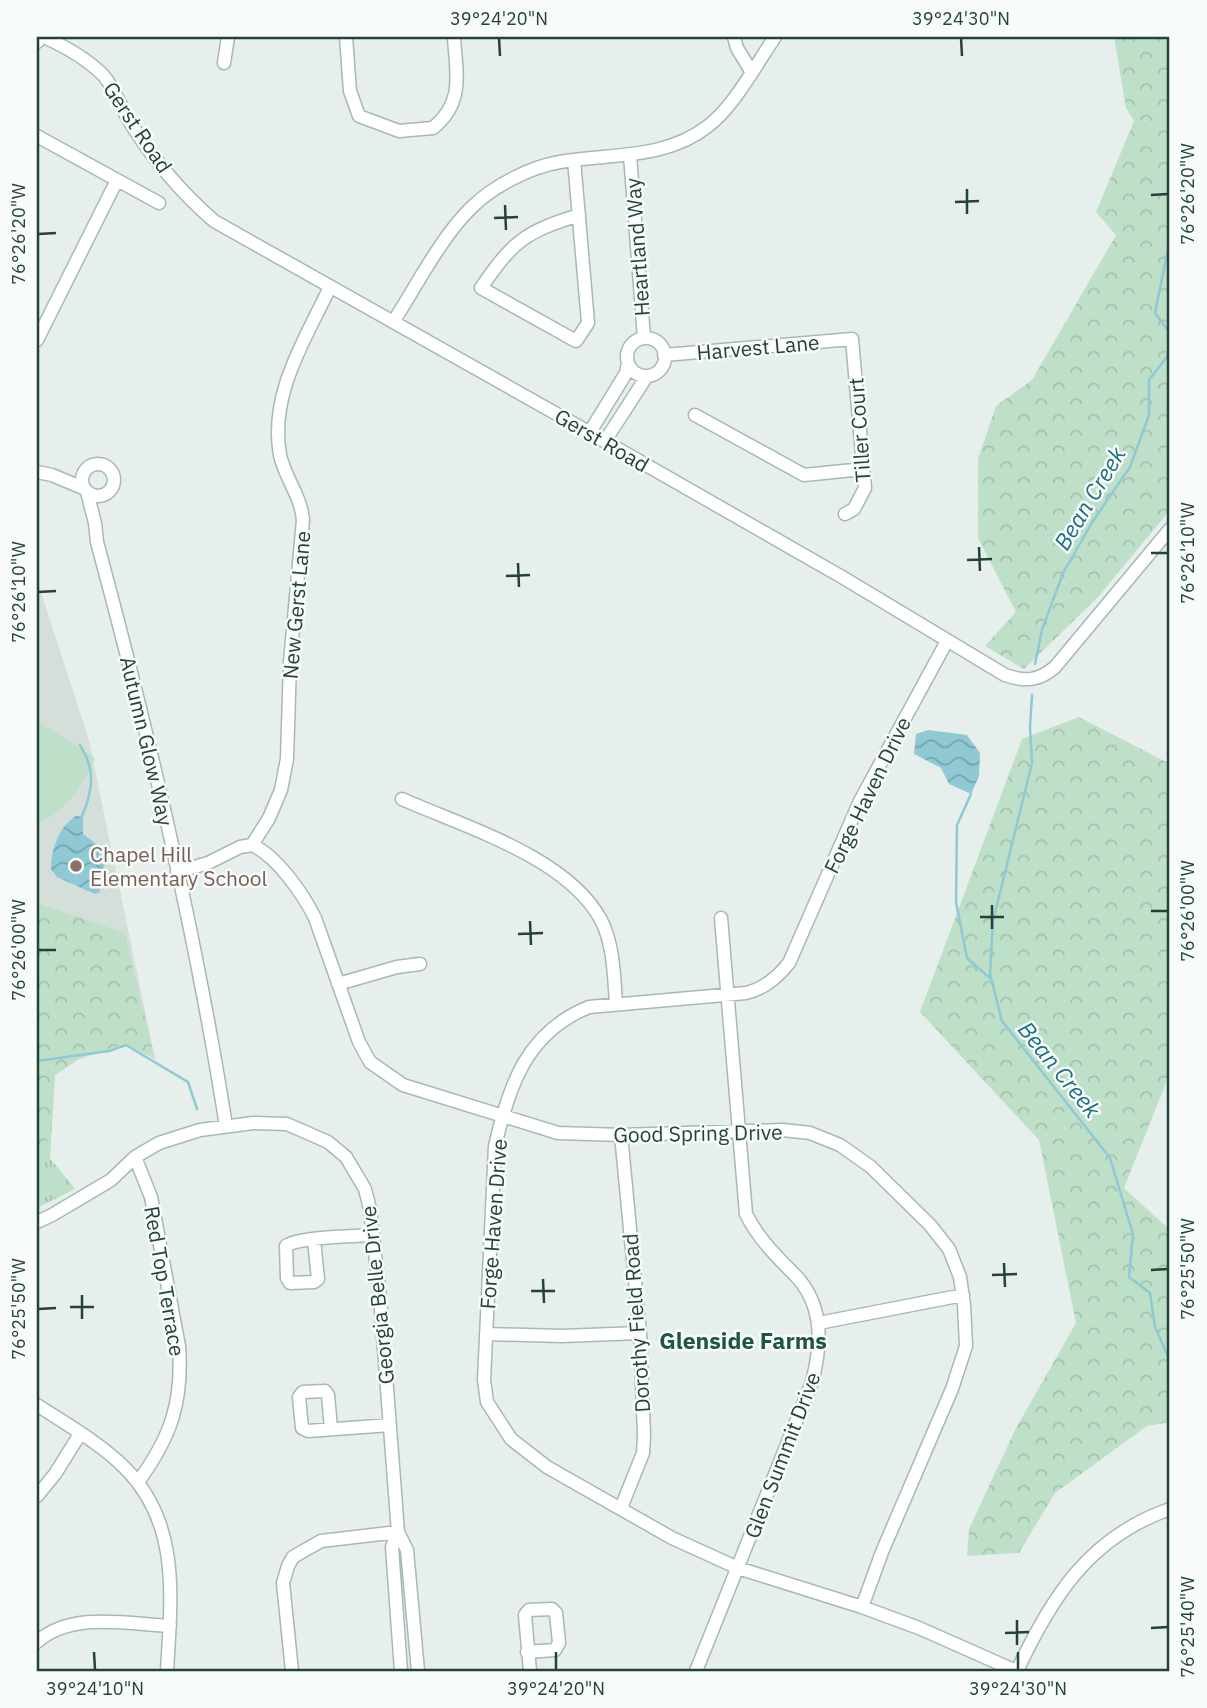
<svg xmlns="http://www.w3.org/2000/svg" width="1207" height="1708" font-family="'IBM Plex Sans',sans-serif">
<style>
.built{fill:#d4dfda}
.grass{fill:url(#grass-tufts)}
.forest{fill:url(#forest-crowns)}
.garden{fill:#bfe0c8}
.water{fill:url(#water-waves)}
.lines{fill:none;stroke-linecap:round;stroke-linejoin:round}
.stream{stroke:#8ec9d4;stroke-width:2.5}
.minor-casing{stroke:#a8b8b2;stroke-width:15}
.tertiary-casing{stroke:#a8b8b2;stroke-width:17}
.minor{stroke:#fff;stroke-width:12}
.tertiary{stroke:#fff;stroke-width:14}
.ticks{fill:none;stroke:#24423a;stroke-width:2.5}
.education-dot{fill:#8d6e63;stroke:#f7fbf9;stroke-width:2.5}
.labels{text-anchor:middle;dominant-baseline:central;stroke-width:5;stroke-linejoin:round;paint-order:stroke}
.street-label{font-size:21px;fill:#24423a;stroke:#f7fbf9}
.education-label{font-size:21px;fill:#785e54;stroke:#f7fbf9;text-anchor:start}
.water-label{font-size:23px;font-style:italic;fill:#1c6f80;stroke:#f7fbf9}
.neighbourhood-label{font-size:23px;font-weight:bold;fill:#1f5548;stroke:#f7fbf9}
.neatline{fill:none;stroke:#24423a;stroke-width:2.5}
.ticks-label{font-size:18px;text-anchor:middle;fill:#24423a}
</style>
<defs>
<pattern id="grass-tufts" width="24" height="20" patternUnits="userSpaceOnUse" patternTransform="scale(1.75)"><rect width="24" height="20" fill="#bfe0c8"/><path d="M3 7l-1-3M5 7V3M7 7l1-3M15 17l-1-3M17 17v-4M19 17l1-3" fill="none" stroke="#a4c1ad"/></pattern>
<pattern id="forest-crowns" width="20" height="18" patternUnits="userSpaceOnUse" patternTransform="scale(1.75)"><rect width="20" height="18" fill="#bfe0c8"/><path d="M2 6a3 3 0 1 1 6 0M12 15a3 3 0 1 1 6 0" fill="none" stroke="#a4c1ad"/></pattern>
<pattern id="water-waves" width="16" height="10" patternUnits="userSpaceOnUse" patternTransform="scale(1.75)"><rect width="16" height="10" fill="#8ec9d4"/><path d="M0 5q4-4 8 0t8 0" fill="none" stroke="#74a5ad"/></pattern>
</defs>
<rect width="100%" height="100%" fill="#e6efeb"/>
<path class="built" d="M37,580l51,157 67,322 -118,-63z"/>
<path class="grass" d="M37,996l88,48 -46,15 -24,16 -5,83 25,31 -38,19z"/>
<path class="forest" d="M1114,37h56v473l-71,86 -75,73 -39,-23 31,-34 -38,-74v-79l18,-53 36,-26 84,-145 -20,-23 38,-91 -8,-13z
M1079,717l91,47v309l-46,115 46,42v192l-23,4 -92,67 -36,60 -52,3 2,-27 47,-101 60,-105 -37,-183 -119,-128 102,-273z
M37,903l88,30 30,126 -31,-15 -45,15 -24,16 -5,64 -13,6z"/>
<path class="garden" d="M37,721l58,37c-12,29 -29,52 -58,66z"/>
<path class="water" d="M928,730l39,5 13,18 -1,23 -8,18 -22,-10 -8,-16 -27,-14 2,-20z
M76,816l7,1v17l12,9 11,19 -7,18 1,12 -5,2 -38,-17 -6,-8c0,-19 8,-43 25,-53z"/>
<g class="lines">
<path class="stream" d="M1170,239l-15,74 15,20
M1035,664l7,-34 21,-57 30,-52 37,-54 19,-52v-35l21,-27
M1032,695l-2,32 2,36 -39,158 -3,53 12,47 108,137 23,76 -4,43 21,16 5,34 15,34
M80,745c16,25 13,45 2,71
M971,794l-14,31 -1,77 11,56 24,21
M37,1061l72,-10 17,-6 62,37 9,27"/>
<g class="minor-casing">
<path id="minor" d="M44,37c20,9 43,22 59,38 12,13 17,32 27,47 22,36 52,71 84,99l364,205 264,151 163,98c20,7 34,6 50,-8l115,-138
M346,37l4,54 9,25 40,15 34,-3c32,-26 23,-55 21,-91
M734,37l3,11 14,23
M224,63l4,-26
M37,136l122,67
M630,155l14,183
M574,160l14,163 -12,18 -95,-53c32,-47 44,-56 98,-73
M393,322c23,-35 48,-85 78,-114 22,-22 59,-41 89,-46 51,-9 105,-2 148,-36 25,-18 49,-63 67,-89
M627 357a19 19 0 1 1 38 0a19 19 0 1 1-38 0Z
M37,340l80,-160
M664,355l188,-16 13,149 -11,21 -9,5
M695,415l109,60 59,-6
M590,432l36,-59 2,-10
M605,441l42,-65
M82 480a16 16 0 1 1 32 0a16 16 0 1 1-32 0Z
M37,472l15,3 31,13
M87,492l8,31 2,19c52,192 98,387 129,584
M947,641l-87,160 -71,162c-12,15 -25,26 -43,30l-157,14c-62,25 -80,78 -94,139l-11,234 3,22 24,37 36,28 125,71 66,30 124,39 57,21 97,43
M402,799c63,28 165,58 199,121 13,25 13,57 15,84
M252,845l17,-27 12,-28 6,-31 3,-97 13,-142c-2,-24 -18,-42 -23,-65 -11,-61 25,-115 50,-168
M177,872l31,-9 32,-16 12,-2c25,11 51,49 63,73l44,124 11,20 33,23 155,48 63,2 162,-5 27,3 30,12 31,22 59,58 19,24 11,28 4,28 2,41 -14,43 -70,163 -20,55
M338,984l59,-17 23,-3
M621,1135l19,198 4,102 -1,18 -22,55
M135,1157l16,40 28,149c4,56 -8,91 -41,136
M37,1222l15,-7 59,-35 24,-23 24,-14 41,-13 53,-7 34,1 41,18 18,15 19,32 5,20 10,88 18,235 9,18 11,121
M314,1240l4,39 -4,3 -24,1 -3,-5 -1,-32c11,-9 69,-10 87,-11
M819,1323l144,-28
M486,1334l76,2 78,-3
M37,1405c29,19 63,38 88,63 56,56 46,131 42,203
M331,1429l-3,-34 -3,-4 -22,1 -4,5 3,31 6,3 82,-6
M37,1496l18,-22 25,-40
M398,1532l-6,15 9,124
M37,1642c35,-31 90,-18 133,-16
M527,1652l28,-2 4,-7 -3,-30 -4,-4 -23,1 -4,5 5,56
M292,1671l-9,-88 5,-17 5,-9 28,-16 77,-9
M696,1671l116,-289c10,-38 12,-78 -18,-108 -19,-19 -36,-36 -48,-60l-25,-296
M1017,1671c34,-73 72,-134 153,-162"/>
</g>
<g class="tertiary-casing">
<path id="tertiary" d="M37,41l1,-4"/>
</g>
<use href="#minor" class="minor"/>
<use href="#tertiary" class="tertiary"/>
</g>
<path class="ticks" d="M499,38l1,18M961,38l1,18M967,189v25M1151,195l17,-1M955,202l24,-1M505,205l1,25M494,218l24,-1M38,234l18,-1M979,547l1,24M1151,553h17M967,560l25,-1M518,563l1,24M506,576l24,-1M38,592l18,-1M992,905v24M1151,911h17M980,917h24M530,921l1,24M518,934l25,-1M38,950h18M1004,1263l1,24M1151,1270l17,-1M992,1275l25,-1M543,1279l1,24M531,1291h24M82,1295v24M70,1307h24M38,1309l18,-1M1017,1620v25M1151,1628l17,-1M1005,1633l24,-1M94,1652l1,18M556,1652v18M1018,1652v18"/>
<circle class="education-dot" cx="76" cy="866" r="7"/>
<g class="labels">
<g class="street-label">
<text transform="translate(138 127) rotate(56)">Gerst Road</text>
<text transform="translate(637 247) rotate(-94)">Heartland Way</text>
<text transform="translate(758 347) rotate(-5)">Harvest Lane</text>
<text transform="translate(859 430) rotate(-94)">Tiller Court</text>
<text transform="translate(602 440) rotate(30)">Gerst Road</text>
<text transform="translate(296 605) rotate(-85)">New Gerst Lane</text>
<text transform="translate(147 741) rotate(77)">Autumn Glow Way</text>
<text transform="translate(867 795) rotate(-64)">Forge Haven Drive</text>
<text transform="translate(698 1133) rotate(-1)">Good Spring Drive</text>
<text transform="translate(493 1224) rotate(-86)">Forge Haven Drive</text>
<text transform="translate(165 1281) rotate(80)">Red Top Terrace</text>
<text transform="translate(377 1295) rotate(-96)">Georgia Belle Drive</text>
<text transform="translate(636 1323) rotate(-94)">Dorothy Field Road</text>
<text transform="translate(782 1455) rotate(-69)">Glen Summit Drive</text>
</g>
<g class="education-label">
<text x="90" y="854">Chapel Hill<tspan x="90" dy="24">Elementary School</tspan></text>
</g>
<g class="water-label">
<text transform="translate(1089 498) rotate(-59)">Bean Creek</text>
<text transform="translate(1060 1069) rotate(51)">Bean Creek</text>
</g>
<g class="neighbourhood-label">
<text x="743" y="1340">Glenside Farms</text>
</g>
</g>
<rect width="1207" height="1708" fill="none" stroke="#f7fbf9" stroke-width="77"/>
<rect x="38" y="38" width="1130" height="1632" class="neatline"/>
<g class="ticks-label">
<text x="499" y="25">39°24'20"N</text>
<text x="961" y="25">39°24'30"N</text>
<text transform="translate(1188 194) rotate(-90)" y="6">76°26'20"W</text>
<text transform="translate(19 234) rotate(-90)" y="6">76°26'20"W</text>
<text transform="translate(1188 553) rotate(-90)" y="6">76°26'10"W</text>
<text transform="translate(19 592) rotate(-90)" y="6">76°26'10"W</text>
<text transform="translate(1188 911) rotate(-90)" y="6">76°26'00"W</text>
<text transform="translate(19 950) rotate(-90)" y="6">76°26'00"W</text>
<text transform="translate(1188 1269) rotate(-90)" y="6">76°25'50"W</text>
<text transform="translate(19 1309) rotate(-90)" y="6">76°25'50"W</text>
<text transform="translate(1188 1627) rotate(-90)" y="6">76°25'40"W</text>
<text x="95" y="1695">39°24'10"N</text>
<text x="556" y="1695">39°24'20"N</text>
<text x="1018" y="1695">39°24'30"N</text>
</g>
</svg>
